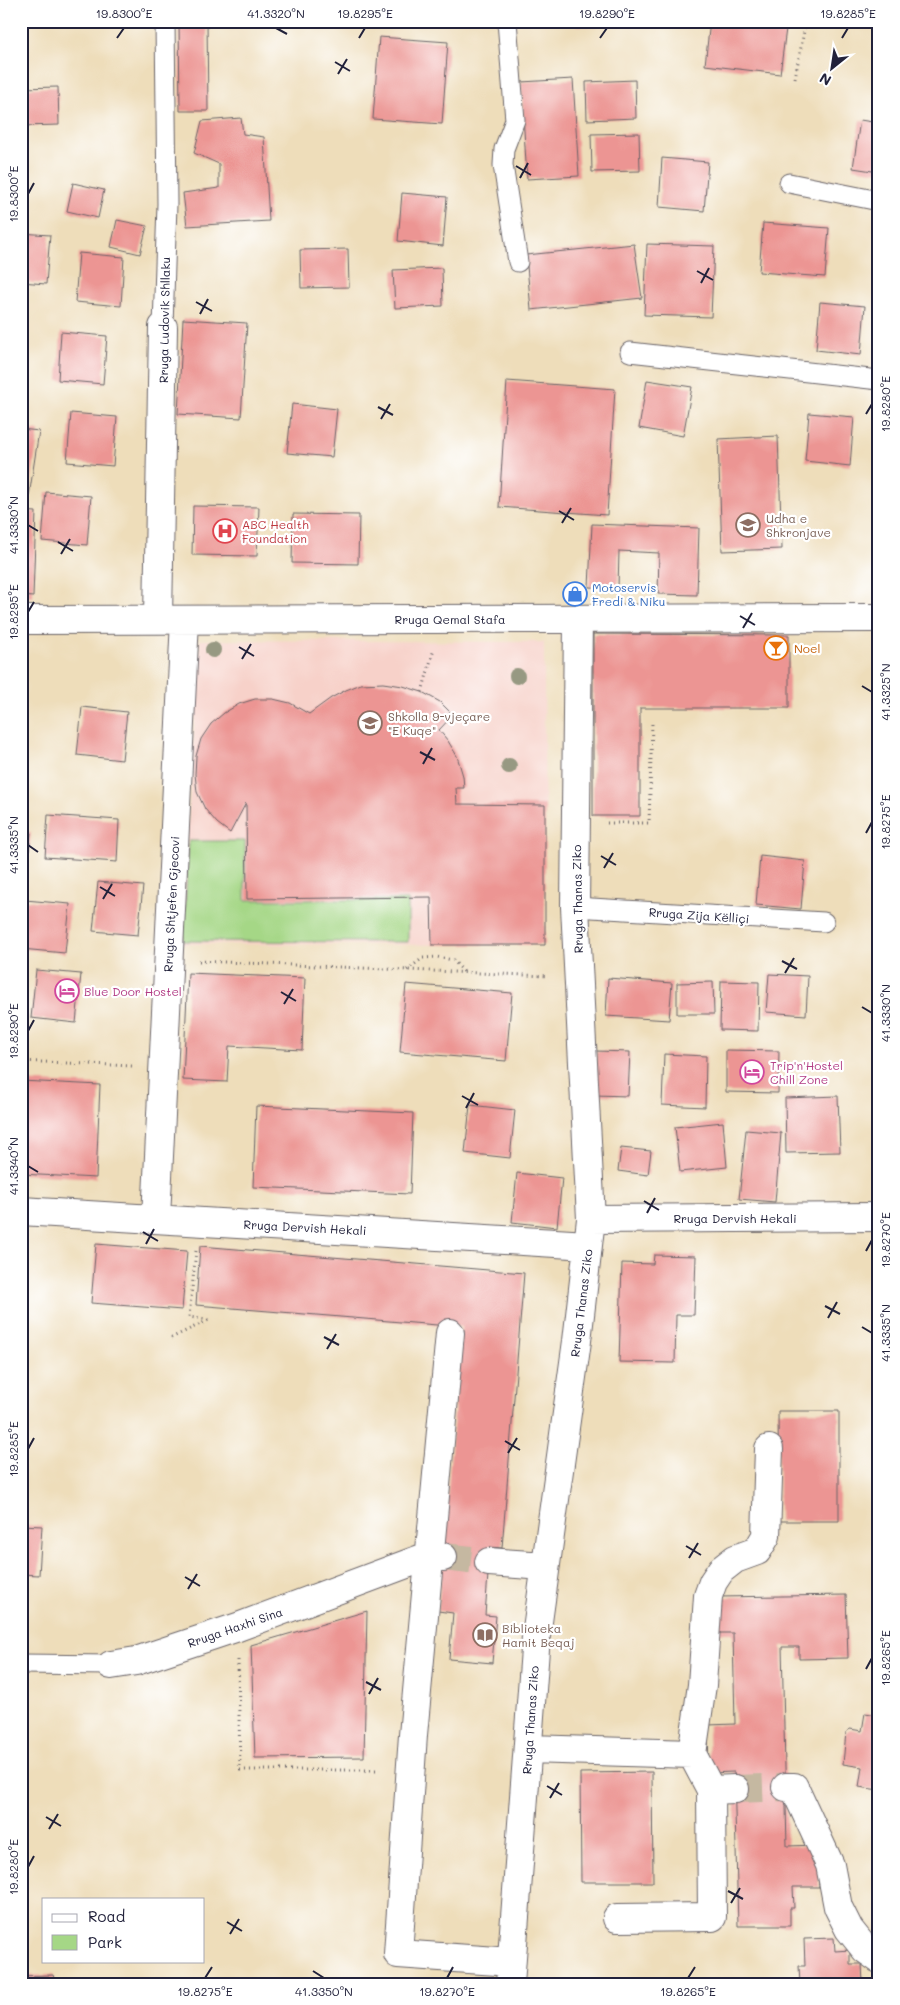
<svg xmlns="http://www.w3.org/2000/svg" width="900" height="2005" font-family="Mali,sans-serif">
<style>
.built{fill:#f7d1c9}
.green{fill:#a5d786;stroke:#647c60}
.building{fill:#ec9593}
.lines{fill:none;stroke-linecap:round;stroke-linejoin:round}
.minor-tunnel{stroke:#c5b8a1;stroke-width:28;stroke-dasharray:28 14;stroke-linecap:butt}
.service-casing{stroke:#696367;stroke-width:21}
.minor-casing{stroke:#696367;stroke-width:30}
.path{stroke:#696367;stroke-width:3;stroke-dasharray:1 4;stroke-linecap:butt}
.service{stroke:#fff;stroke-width:19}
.minor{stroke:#fff;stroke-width:28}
.tree{fill:#979982}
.ticks{fill:none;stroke:#22223b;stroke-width:2}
.labels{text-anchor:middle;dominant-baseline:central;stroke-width:4.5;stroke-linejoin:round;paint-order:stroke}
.street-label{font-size:12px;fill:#22223b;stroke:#fff}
.education-label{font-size:12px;fill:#785e54;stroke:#fff;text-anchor:start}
.health-label{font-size:12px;fill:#be3a42;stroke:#fff;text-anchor:start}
.shop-label{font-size:12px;fill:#366cbe;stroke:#fff;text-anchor:start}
.food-label{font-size:12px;fill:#c56008;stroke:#fff;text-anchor:start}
.hotel-label{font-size:12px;fill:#b23c85;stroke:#fff;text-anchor:start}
.neatline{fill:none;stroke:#22223b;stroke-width:2}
.ticks-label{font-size:12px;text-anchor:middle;fill:#22223b}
</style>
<rect width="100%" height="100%" fill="#fff"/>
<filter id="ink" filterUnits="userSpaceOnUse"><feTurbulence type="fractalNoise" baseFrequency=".02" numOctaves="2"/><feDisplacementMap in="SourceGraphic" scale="10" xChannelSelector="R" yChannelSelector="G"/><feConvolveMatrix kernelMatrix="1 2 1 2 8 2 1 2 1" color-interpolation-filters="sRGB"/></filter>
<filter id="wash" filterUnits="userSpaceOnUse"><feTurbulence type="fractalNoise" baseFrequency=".0096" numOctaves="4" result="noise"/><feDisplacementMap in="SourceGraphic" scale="20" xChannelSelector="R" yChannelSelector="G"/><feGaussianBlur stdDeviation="1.12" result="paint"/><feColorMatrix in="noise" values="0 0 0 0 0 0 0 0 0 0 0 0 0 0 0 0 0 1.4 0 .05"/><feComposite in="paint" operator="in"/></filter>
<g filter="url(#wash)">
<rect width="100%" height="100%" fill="#eeddba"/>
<path class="built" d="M200,640l344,2 1,303 -365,-1z"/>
<path class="green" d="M189,841h56v59h163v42l-225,-1z"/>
<g id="blocks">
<path class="building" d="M179,21h28l1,90h-28z
M552,21h46l-1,6 -45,-4z
M710,21h77l-7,53 -75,-9z
M379,37l69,5 -6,82 -69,-5z
M573,79l6,97 -52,3 -6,-97z
M635,80l1,38 -49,2 -1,-38z
M58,87l1,38 -38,1v-38z
M241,118l2,16 21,3 5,84 -82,5 -4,-33 36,-5v-24l-25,-11 8,-32z
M860,120l19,3v49l-26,-4z
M639,133l1,38 -48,1 -1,-38z
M662,158l46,4 -4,49 -45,-4z
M73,183l31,7 -6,28 -31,-7z
M402,193l45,4 -4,49 -45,-5z
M117,220l30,6 -7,28 -29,-7z
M763,223l66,5 -4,49 -66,-5z
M21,233l29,2 -4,49 -25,-2z
M634,244l8,54 -111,12 -5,-55z
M647,244l67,2 -3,71 -67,-2z
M348,249l1,38 -48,1 -1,-38z
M79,253l45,4 -3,49 -46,-4z
M442,268l1,38 -48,2 -2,-38z
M820,302l45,4 -4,49 -45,-5z
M183,319l64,4 -6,95 -63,-4z
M61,332l46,4 -4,48 -45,-4z
M647,380l45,7 -9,49 -44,-8z
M507,381l108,8 -8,126 -108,-8z
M292,404l45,5 -5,48 -45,-4z
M71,413l46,4 -4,49 -46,-4z
M809,413l45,4 -4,49 -45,-5z
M21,429l18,2 -11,72 -7,-1z
M778,436l4,113 -60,2 -4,-112z
M46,492l45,4 -4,49 -45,-4z
M193,506l66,1 -2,49 -65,-1z
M21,511l15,1 -3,85 -12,-1z
M293,514l66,1 -1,49 -66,-1z
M592,524l107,4 -2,67 -39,-1 1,-41 -40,-2 -1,37 -29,-1z
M593,634l196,1v73h-149v108h-47z
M383,683l20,3 19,6 18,10 13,13 -14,15 9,11 9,15 6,20 1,12h-8l1,16 88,1v140h-113l-1,-48 -184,2 -1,-96 -16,30 -13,-10 -12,-14 -8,-17 -2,-18 1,-18 5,-17 10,-15 13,-11 15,-9 16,-5h18l17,4 19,11 22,-16 15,-8 15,-6z
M82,707l45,5 -5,48 -45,-5z
M48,815l71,5 -2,42 -72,-5z
M21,831l10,1 -5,49h-5z
M760,856l45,5 -4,48 -45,-4z
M98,882l45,4 -5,49 -45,-4z
M25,900l45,4 -5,49 -44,-4z
M36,970l45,4 -5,49 -45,-5z
M188,973l117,5 -3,72 -73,-4 -2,36 -44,-2z
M769,974l39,2 -2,39 -40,-3z
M608,978l64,5 -3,37 -63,-4z
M721,981l38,1 -1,49 -38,-1z
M713,982l1,32h-37v-31z
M406,984l106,9 -6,68 -106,-9z
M726,1050l53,1 -1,42 -52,-1z
M596,1051l34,1 -2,44 -33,-1z
M664,1054l42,2 -1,51 -43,-2z
M21,1081l79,4 -4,93 -75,-4z
M873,1082h6v40h-2z
M838,1096l2,56 -54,1 -1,-55z
M470,1105l45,5 -5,48 -45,-5z
M256,1106l157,7 -3,81 -157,-7z
M723,1122l4,45 -47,5 -5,-45z
M746,1130l35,3 -6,69 -36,-3z
M621,1148l30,3 -3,24 -30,-4z
M517,1173l45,5 -5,49 -45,-5z
M96,1244l91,7 -5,59 -91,-7z
M200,1246l324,27 -22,275 -12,-1 -5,68 11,1 -4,47 -43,-4 4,-46 -15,-2 23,-284 -265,-22z
M654,1255l42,1 -2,59h-18l-1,48 -56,-1 3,-99 31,1z
M778,1411h61v110h-60z
M21,1525l21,1 -3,49 -18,-1z
M846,1595l2,63 -49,1v-12h-17l5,199 31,-1 1,42h-26l1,21h-4v18h-52l-4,-154 -25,1 -1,-48 27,-1 -2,-91h-14l-1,-36z
M367,1611l-3,146 -109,1 -4,-113z
M865,1713l14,2v75l-20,-3 3,-20 -19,-3 3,-32 4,-3 12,2z
M652,1772l1,110h-72l-1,-109z
M834,1938l1,13 15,-1v14h12l1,20h-63l-1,-18h6l-1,-27z
M53,1975l3,9h-35v-8z"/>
</g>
</g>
<g filter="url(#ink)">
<use href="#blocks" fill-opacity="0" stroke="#696367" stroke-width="1"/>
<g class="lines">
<path class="minor-tunnel" d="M443,1557l46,5
M735,1789l51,-2"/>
<g class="service-casing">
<path id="service" d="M507,21l8,99 -11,29 -1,16 15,97
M789,183l90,18
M163,327l4,-123 -2,-183
M630,352l249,28
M575,907l249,15
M21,1664l90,1"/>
</g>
<g class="minor-casing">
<path id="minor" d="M158,619l5,-292
M21,620l858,-2
M21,1211l567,34
M156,1218l29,-598
M591,1219l288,-2
M450,1333l-37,402 -15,219 113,8
M489,1562l56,4
M111,1665l25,-4 102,-34 190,-71 15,1
M529,1749l163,5 19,36 1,127 -95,1
M692,1754l10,-69 6,-89 5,-14 8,-12 14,-11 22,-8 9,-15 3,-87
M786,1787h8l36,78 8,42 11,22 16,20 14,10
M711,1790l24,-1
M510,1984l26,-348 41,-295 14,-122 -16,-312 3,-288"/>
</g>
<path class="path" d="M795,78l11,-57
M422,692l12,-43
M607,823h42l3,-100
M199,961l349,15
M407,970l16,-12 14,-1 16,3 11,12
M21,1061l112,5
M196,1251l-7,66 20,3
M171,1338l38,-18
M238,1660l2,110h140"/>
<use href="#service" class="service"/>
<use href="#minor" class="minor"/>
</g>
<g class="tree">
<circle cx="213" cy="650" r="8"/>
<circle cx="517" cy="676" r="8"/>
<circle cx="509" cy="766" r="8"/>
</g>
</g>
<path class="ticks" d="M276,28l11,6M117,38l7,-10M359,38l6,-10M600,38l7,-10M842,38l6,-10M335,62l15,9M338,74l9,-15M516,166l15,9M520,178l8,-15M28,194l6,-11M697,271l16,9M701,283l8,-15M196,302l16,9M200,314l8,-15M378,407l15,8M866,414l6,-10M381,419l9,-15M559,511l15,9M562,523l9,-15M28,525l10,6M58,542l15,9M61,554l9,-15M28,612l6,-10M740,616l15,9M743,628l9,-15M239,647l15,9M242,659l9,-15M862,686l10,6M420,752l15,8M423,764l9,-16M866,833l6,-11M28,845l10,7M601,856l15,9M604,868l9,-15M100,887l15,9M103,899l9,-15M782,961l15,8M785,973l9,-15M281,992l15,9M284,1004l9,-15M862,1007l10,6M28,1031l6,-11M462,1096l16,9M466,1108l8,-15M28,1166l10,6M644,1201l15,9M647,1213l8,-15M143,1232l15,9M146,1244l8,-15M866,1251l6,-11M825,1306l15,8M828,1318l9,-16M862,1327l10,6M324,1337l15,8M327,1349l9,-15M505,1441l15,9M28,1449l6,-11M508,1453l9,-15M686,1546l15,9M689,1558l9,-15M185,1577l15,9M188,1589l9,-15M866,1669l6,-11M366,1682l15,8M369,1694l9,-16M547,1786l15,9M550,1798l9,-15M46,1817l15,9M49,1829l9,-15M28,1867l6,-11M728,1891l15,8M731,1903l9,-15M227,1922l15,9M230,1934l9,-15M313,1971l11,7M205,1978l7,-11M447,1978l6,-11M688,1978l7,-11"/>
<defs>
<g id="school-ring" transform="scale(1.25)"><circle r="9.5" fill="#fff" stroke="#8d6e63" stroke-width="1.5"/><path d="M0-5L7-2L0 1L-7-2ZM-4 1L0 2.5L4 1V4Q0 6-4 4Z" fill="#8d6e63"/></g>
<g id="hospital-ring" transform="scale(1.25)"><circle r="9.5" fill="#fff" stroke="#e0444e" stroke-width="1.5"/><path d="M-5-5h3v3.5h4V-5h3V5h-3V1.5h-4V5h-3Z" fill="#e0444e"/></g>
<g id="shop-ring" transform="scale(1.25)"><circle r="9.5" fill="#fff" stroke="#3f7fe0" stroke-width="1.5"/><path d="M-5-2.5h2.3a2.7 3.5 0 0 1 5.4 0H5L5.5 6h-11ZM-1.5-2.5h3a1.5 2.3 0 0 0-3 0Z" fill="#3f7fe0"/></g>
<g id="bar-ring" transform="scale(1.25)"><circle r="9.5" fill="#fff" stroke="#e8710a" stroke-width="1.5"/><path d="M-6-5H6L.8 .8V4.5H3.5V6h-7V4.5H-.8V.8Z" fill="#e8710a"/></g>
<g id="hotel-ring" transform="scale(1.25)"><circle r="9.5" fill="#fff" stroke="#d1479c" stroke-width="1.5"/><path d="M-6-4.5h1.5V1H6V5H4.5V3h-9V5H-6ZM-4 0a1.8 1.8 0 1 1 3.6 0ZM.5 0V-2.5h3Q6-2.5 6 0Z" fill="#d1479c"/></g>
<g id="library-ring" transform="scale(1.25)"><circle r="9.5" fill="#fff" stroke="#8d6e63" stroke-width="1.5"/><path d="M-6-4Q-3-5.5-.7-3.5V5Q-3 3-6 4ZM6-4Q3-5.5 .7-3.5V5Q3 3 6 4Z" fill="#8d6e63"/></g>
</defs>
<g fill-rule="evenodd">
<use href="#school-ring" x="748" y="525"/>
<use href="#hospital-ring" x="225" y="531"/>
<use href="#shop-ring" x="575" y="594"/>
<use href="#bar-ring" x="776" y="648"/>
<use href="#school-ring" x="370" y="723"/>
<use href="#hotel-ring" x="67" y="991"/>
<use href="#hotel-ring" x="752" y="1072"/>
<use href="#library-ring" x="485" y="1635"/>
</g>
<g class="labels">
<g class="street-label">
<text transform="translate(164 320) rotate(-89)">Rruga Ludovik Shllaku</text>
<text x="450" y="619">Rruga Qemal Stafa</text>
<text transform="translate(577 899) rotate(-91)">Rruga Thanas Ziko</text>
<text transform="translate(171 904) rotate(-87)">Rruga Shtjefen Gjecovi</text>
<text transform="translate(699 915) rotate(4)">Rruga Zija Këlliçi</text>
<text x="735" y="1218">Rruga Dervish Hekali</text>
<text transform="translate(305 1227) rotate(3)">Rruga Dervish Hekali</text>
<text transform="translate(581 1303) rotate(-83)">Rruga Thanas Ziko</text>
<text transform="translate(235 1627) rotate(-19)">Rruga Haxhi Sina</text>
<text transform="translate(530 1720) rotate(-86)">Rruga Thanas Ziko</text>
</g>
<g class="education-label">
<text x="766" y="518">Udha e<tspan x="766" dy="14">Shkronjave</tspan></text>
<text x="388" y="716">Shkolla 9-vjeçare<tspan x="388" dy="14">"E Kuqe"</tspan></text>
<text x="502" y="1628">Biblioteka<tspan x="502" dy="14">Hamit Beqaj</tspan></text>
</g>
<g class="health-label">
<text x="242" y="524">ABC Health<tspan x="242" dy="14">Foundation</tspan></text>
</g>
<g class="shop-label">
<text x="592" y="587">Motoservis<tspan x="592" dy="14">Fredi &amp; Niku</tspan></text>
</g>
<g class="food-label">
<text x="794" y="648">Noel</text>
</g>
<g class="hotel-label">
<text x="84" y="991">Blue Door Hostel</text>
<text x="770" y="1065">Trip'n'Hostel<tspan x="770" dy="14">Chill Zone</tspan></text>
</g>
</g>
<rect width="900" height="2005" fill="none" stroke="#fff" stroke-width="55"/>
<rect x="42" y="1898" width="162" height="65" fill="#ffffff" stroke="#a7a7b1"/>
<rect x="52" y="1914" width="25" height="8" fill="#ffffff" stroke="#a7a7b1"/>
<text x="88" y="1922" font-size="15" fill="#22223b">Road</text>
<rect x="52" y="1935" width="25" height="15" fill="#a5d786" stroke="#a7a7b1"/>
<text x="88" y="1948" font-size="15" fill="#22223b">Park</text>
<g transform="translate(832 68) rotate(210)" stroke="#ffffff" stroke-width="4" paint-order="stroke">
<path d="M0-4L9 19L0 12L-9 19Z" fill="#22223b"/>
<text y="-8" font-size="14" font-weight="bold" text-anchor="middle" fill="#22223b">N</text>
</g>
<rect x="28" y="28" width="844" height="1950" class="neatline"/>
<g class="ticks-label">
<text x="124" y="18">19.8300°E</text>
<text x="276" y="18">41.3320°N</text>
<text x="365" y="18">19.8295°E</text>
<text x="607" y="18">19.8290°E</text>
<text x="848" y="18">19.8285°E</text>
<text transform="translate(14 194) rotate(-90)" y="4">19.8300°E</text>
<text transform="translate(886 404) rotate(-90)" y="4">19.8280°E</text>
<text transform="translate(14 525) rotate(-90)" y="4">41.3330°N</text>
<text transform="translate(14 612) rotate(-90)" y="4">19.8295°E</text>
<text transform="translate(886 692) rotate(-90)" y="4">41.3325°N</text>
<text transform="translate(886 822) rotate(-90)" y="4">19.8275°E</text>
<text transform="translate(14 845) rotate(-90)" y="4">41.3335°N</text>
<text transform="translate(886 1013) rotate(-90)" y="4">41.3330°N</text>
<text transform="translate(14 1031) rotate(-90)" y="4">19.8290°E</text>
<text transform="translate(14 1166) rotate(-90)" y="4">41.3340°N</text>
<text transform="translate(886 1240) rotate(-90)" y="4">19.8270°E</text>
<text transform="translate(886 1333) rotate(-90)" y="4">41.3335°N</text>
<text transform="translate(14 1449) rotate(-90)" y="4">19.8285°E</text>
<text transform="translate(886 1658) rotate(-90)" y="4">19.8265°E</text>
<text transform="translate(14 1867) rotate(-90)" y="4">19.8280°E</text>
<text x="205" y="1996">19.8275°E</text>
<text x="324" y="1996">41.3350°N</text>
<text x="447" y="1996">19.8270°E</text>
<text x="688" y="1996">19.8265°E</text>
</g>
</svg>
